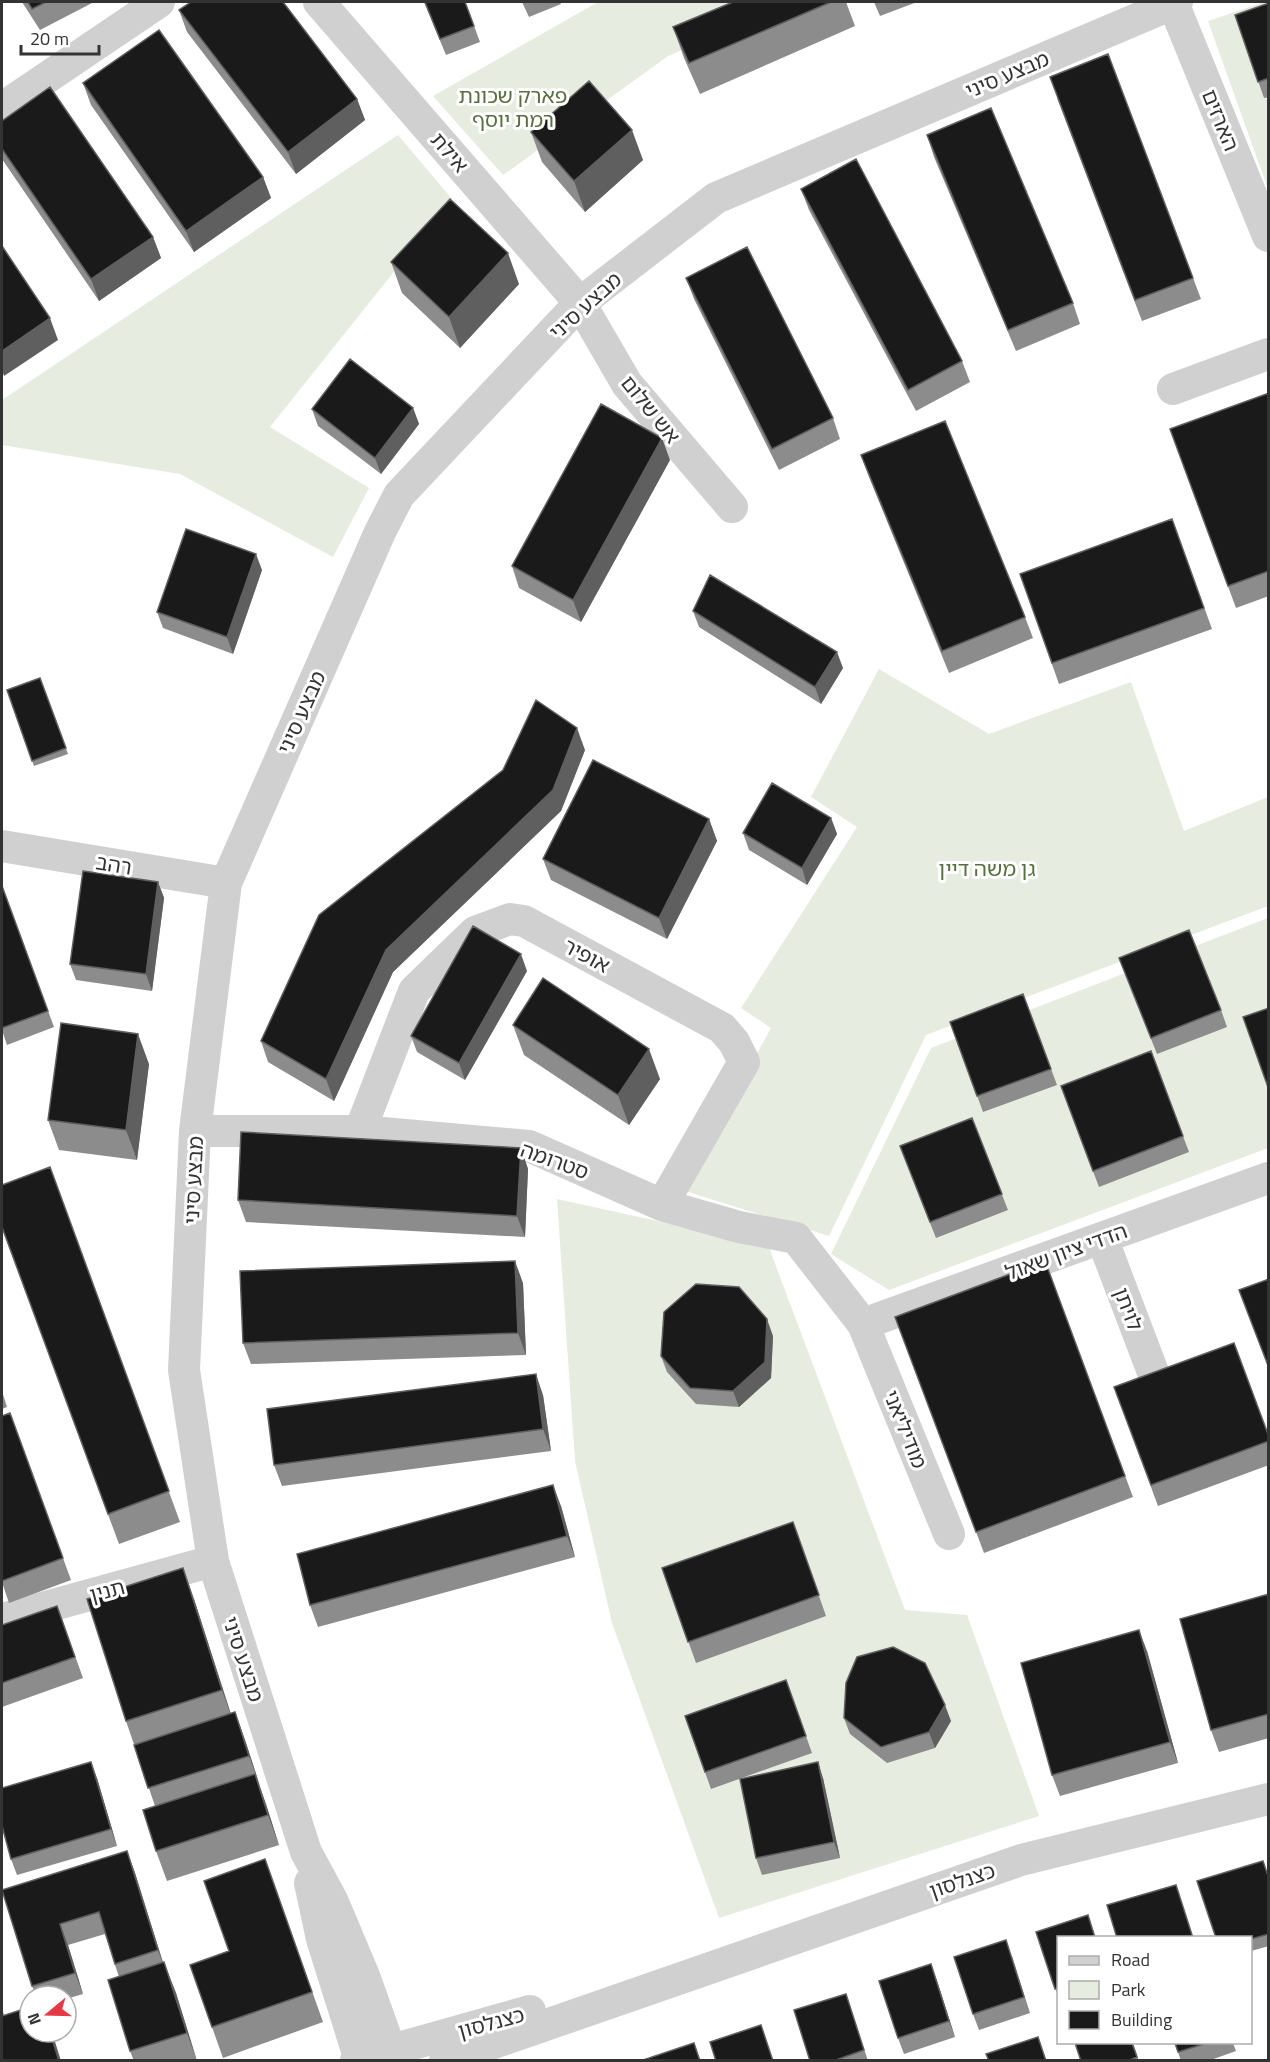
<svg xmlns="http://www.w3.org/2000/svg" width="1270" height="2062" font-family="'Titillium Web','Noto Sans Hebrew',sans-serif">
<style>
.green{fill:#e6ecdf}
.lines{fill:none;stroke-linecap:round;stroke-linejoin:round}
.minor{stroke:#d0d0d0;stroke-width:32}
.wall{fill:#8c8c8c}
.shaded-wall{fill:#5f5f5f}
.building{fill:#1a1a1a;stroke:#5f5f5f;stroke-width:1.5}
.labels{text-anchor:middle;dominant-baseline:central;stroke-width:6;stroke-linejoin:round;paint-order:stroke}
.street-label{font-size:21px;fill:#333;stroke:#fff}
.park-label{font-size:21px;fill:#56703f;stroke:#fff}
</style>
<rect width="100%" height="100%" fill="#fff"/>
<path class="green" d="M598,2h196l-126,54 -165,119 -70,-79z
M1264,2h4v187l-60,-168z
M398,135l54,64 -182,228 99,61 -36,69 -153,-83 -178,-29v-45z
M879,669l110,65 142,-52 53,149 84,-34v109l-342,129 -97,201 -147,-46 89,-162 -30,-20 116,-181 -46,-30z
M1268,918v230l-379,142 -58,-36 100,-206z
M557,1199l211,46 137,365 62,5 72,201 -320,102 -107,-295 -37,-162z"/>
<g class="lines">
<path class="minor" d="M319,2l261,301 47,81 105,123
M1173,3l95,233
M2,108l157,-106
M1173,389l95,-35
M2,846l224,37
M195,1131h165l169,15 133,59 77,22 57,11 67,86 86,210
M360,1131l54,-140 61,-59 35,-13 14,2 198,107 12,14 10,20 -82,143
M1102,1238l54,142
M863,1324l405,-146
M2,1619l211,-58
M310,1883l12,56 38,121
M356,2060l174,-49
M394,2060l-30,-84 -32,-76 -26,-48 -93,-291 -29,-191 11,-239 31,-248 154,-351 19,-37 181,-192 136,-105 461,-196
M445,2060l576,-200 247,-61"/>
</g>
<path class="wall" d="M22,2h72l-54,28z
M424,2h41l15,40 -34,13z
M522,2h38l1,2 -32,13z
M733,2h113l9,24 -155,68 -16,-36 -11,-31z
M874,2h43l-37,14z
M1269,3v94l-5,1 -29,-83z
M179,10l178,89 8,21 -69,54 -109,-142z
M1108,54l93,245 -59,22 -85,-223z
M83,83l180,94 8,21 -77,54 -103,-147z
M2,121l151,116 8,21 -62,43 -97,-142z
M531,132l112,28 -58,52 -43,-50z
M927,135l146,168 7,21 -64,27 -82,-194z
M801,189l161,172 8,21 -54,29 -107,-201z
M391,262l128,22 -59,64 -58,-55z
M686,278l147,140 7,21 -61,31 -85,-171z
M1269,393v203l-33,12 -66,-179z
M413,408l6,16 -38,50 -63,-48 -6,-17z
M861,455l164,162 8,21 -84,35 -80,-196z
M670,460l-89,162 -62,-34 -7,-22z
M1172,519l40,110 -153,55 -39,-110z
M262,570l-29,84 -70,-26 -6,-16z
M693,611l150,57 -22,36 -122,-77z
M40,678l28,76 -34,12 -27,-76z
M585,750l-24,61 -168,161 -59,129 -66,-39 -7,-21z
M831,818l6,16 -30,51 -58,-35 -6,-17z
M709,819l8,22 -50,98 -116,-59 -8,-21z
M158,882l6,16 -12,93 -76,-11 -6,-16z
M2,886l52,141 -47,18 -5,-15z
M1119,958l102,52 6,17 -70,27z
M527,971l-62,109 -48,-28 -6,-16z
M950,1022l101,47 6,16 -74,27z
M513,1025l147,54 -31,46 -105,-70z
M1151,1051l38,101 -90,35 -38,-101z
M149,1064l-12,96 -78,-10 -11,-30z
M972,1118l36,92 -72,28 -30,-76z
M521,1148l7,21 -3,68 -279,-15 -8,-22z
M50,1167l130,355 -61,22 -117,-316z
M1045,1261l88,236 -149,56 -89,-236z
M523,1283l3,72 -275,9 -8,-21z
M773,1336l-2,42 -32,29 -43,-3 -29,-32 -6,-16z
M1114,1387l155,50v28l-111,41z
M2,1391l5,16 -5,2z
M543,1395l8,56 -269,35 -8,-21z
M10,1413l61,167 -62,23 -7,-21v-166z
M561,1506l14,51 -257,70 -8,-22z
M793,1522l33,94 -130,47 -34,-95z
M1269,1594v144l-50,14 -8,-22z
M194,1599l37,115 4,-2 11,31 33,102 -112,36 -11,-30 -1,-45 -29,-85z
M57,1606l26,72 -81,29v-82z
M1147,1651l31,112 -118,33 -8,-21z
M786,1680l26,73 -101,36 -26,-73z
M844,1718l107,3 -16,27 -48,15 -37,-29z
M97,1778l20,68 -100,29 -6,-16z
M823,1778l17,80 -78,17 -6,-17z
M127,1851l8,22 28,90 13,30 21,68h-63l-4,-10 -11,-74 -14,-43 -37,11 15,49 -17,5v-3h-30l-4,-10 -30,-96z
M265,1859l58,163 -100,36 -33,-93 39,-14z
M1263,1861l6,17v68l-18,5v-13z
M1088,1915l8,23h-37v61l-23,-67z
M1012,1956l18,57 -51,17 -6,-16z
M937,1981l18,56 -51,17 -6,-16z
M846,1994l22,67h-58z
M2,2007l2,8 -2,1z
M1133,2043l6,18h-58z
M1175,2043h58l3,8 -28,10h-27z"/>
<path class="shaded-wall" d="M357,99l8,21 -69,54 -8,-22z
M632,130l11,30 -58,52 -11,-31z
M263,177l8,21 -77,54 -8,-21z
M153,237l8,21 -62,43 -8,-22z
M508,253l11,31 -59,64 -11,-31z
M50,318l8,22 -54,36 -2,-6v-19z
M413,408l6,16 -38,50 -6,-16z
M662,438l8,22 -89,162 -8,-22z
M256,554l6,16 -29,84 -6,-17z
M837,652l6,16 -22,36 -6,-17z
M577,728l8,22 -24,61 -168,161 -59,129 -8,-22 60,-129z
M831,818l6,16 -30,51 -5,-17z
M709,819l8,22 -50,98 -8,-21z
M158,882l6,16 -12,93 -6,-17z
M521,954l6,17 -62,109 -6,-17z
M138,1034l11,30 -12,96 -11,-30z
M649,1049l11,30 -31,46 -11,-30z
M521,1148l7,21 -3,68 -8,-21z
M515,1261l8,22 3,72 -8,-22z
M767,1319l6,17 -2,42 -32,29 -6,-16z
M536,1374l7,21 8,56 -8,-22z
M553,1485l8,21 14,51 -8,-21z
M183,1568l11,31 39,122 -11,-31z
M1139,1630l8,21 31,112 -8,-21z
M945,1705l6,16 -16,27 -6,-16z
M235,1712l11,31 14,43 -11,-30z
M91,1762l6,16 20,68 -6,-17z
M818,1762l5,16 17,80 -6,-16z
M255,1774l11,30 13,41 -11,-30z
M127,1851l8,22 31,99 -8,-22z
M60,1924l8,21 15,49 -8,-21z
M164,1962l12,31 21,68 -10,-28z
M931,1964l6,17 18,56 -6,-16z
M50,2032h2l9,29h-2z"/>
<path class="building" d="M28,2h18l-14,7z
M191,2h92l74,97 -69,53 -109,-142z
M425,2h40l9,24 -34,13z
M733,2h98l-142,61 -16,-36z
M1269,3v75l-11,4 -23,-67z
M159,30l104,147 -77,54 -103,-148z
M1108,54l85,224 -58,22 -85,-223z
M589,81l43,49 -58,51 -43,-49z
M50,87l103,150 -62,42 -89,-130v-28z
M991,108l82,195 -65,27 -81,-195z
M856,159l106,202 -54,29 -107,-201z
M450,199l58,54 -59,64 -58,-55z
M2,246l48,72 -48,33z
M747,247l86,171 -61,31 -86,-171z
M350,359l63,49 -38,50 -63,-49z
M1269,393v178l-41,15 -58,-157z
M601,404l61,34 -89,162 -61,-34z
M945,421l80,196 -83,34 -81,-196z
M1172,519l32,89 -152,55 -32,-89z
M186,529l70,25 -29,83 -70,-25z
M710,575l127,77 -22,35 -122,-76z
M40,678l26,70 -34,13 -25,-71z
M536,700l41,28 -24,62 -167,160 -60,129 -65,-38 58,-126 184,-145z
M593,760l116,59 -50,99 -116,-59z
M772,783l59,35 -29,50 -59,-35z
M83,871l75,11 -12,92 -76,-10z
M2,886l46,125 -46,17z
M473,926l48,28 -62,109 -48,-27z
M1189,930l32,80 -70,28 -32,-80z
M543,978l106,71 -31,46 -105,-70z
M1023,994l28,75 -74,27 -27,-74z
M1269,1008v82l-26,-73z
M61,1023l77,11 -12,96 -78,-10z
M1151,1051l32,85 -90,35 -32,-85z
M972,1118l30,76 -72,28 -30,-76z
M241,1132l280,16 -4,68 -279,-16z
M50,1167l119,324 -61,23 -106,-287v-42z
M515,1261l3,72 -275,10 -3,-72z
M1045,1261l80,215 -149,56 -81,-215z
M1269,1279v89l-30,-78z
M696,1284l43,3 28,32 -2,43 -32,29 -43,-3 -29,-32 3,-44z
M1234,1343l35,94v4l-118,44 -37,-98z
M536,1374l7,55 -269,36 -7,-56z
M10,1413l53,145 -61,23v-165z
M553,1485l14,51 -257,69 -13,-51z
M793,1522l26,73 -131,47 -26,-74z
M183,1568l39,122 -96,31 -39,-122z
M1269,1594v120l-58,16 -31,-111z
M57,1606l18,51 -73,26v-58z
M1139,1630l31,112 -118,33 -31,-112z
M893,1647l32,16 20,42 -16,27 -48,15 -37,-29 2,-35 11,-26z
M786,1680l20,56 -101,36 -20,-56z
M235,1712l14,44 -101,32 -14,-43z
M91,1762l20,67 -100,30 -9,-33v-38z
M818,1762l16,80 -78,16 -16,-79z
M255,1774l13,41 -112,36 -13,-41z
M127,1851l31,99 -43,14 -16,-52 -39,12 15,49 -43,13 -30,-96z
M265,1859l47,133 -100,35 -22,-62 39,-14 -25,-70z
M1263,1861l6,18v55l-18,5v-1h-35l-19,-57z
M1176,1885l17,53h-76l-10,-33z
M1088,1915l7,23h-36v50l-4,1 -19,-57z
M1006,1940l18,57 -51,17 -19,-57z
M164,1962l23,71 -57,18 -22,-71z
M931,1964l18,57 -51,17 -19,-57z
M846,1994l18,56 -31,11h-23l-16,-51z
M30,2007v25h20l9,29h-57v-45z
M761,2025l12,36h-57l-6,-19z
M1038,2037l8,24h-57l-3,-7z
M694,2043l6,18h-57v-1z
M1075,2043h57l5,14 -10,4h-46z
M1175,2043h32l-29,9z"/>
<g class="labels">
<g class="street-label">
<text transform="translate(1007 74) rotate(-23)">מבצע סיני</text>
<text transform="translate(1221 120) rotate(68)">הארזים</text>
<text transform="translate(450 152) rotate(49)">אילת</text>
<text transform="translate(585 305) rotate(-42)">מבצע סיני</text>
<text transform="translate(651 409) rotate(51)">אש שלום</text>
<text transform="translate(301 712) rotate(-66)">מבצע סיני</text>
<text transform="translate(114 864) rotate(9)">רהב</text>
<text transform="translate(587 955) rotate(28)">אופיר</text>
<text transform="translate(555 1160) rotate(20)">סטרומה</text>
<text transform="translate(193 1180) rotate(-87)">מבצע סיני</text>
<text transform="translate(1066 1251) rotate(-20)">הדדי ציון שאול</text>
<text transform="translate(1129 1309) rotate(69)">לויתן</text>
<text transform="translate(906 1429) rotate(68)">מודיליאני</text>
<text transform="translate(107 1590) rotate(-15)">תנין</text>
<text transform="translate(244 1659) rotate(72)">מבצע סיני</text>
<text transform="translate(962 1880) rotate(-19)">כצנלסון</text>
<text transform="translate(491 2022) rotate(-15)">כצנלסון</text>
</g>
<g class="park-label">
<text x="513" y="95">פארק שכונת<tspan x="513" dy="24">רמת יוסף</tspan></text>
<text x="987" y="868">גן משה דיין</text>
</g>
</g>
<rect width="1270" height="2062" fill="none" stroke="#333333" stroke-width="6"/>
<rect x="1057" y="1936" width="195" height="108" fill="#ffffff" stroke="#adadad" stroke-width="1.5"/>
<rect x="1069" y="1956" width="30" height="9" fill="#d0d0d0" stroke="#adadad" stroke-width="1.5"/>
<text x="1111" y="1966" font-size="18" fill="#333333">Road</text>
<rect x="1069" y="1981" width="30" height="18" fill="#e6ecdf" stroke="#adadad" stroke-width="1.5"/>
<text x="1111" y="1996" font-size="18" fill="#333333">Park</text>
<rect x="1069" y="2011" width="30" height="18" fill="#1a1a1a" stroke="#adadad" stroke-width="1.5"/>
<text x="1111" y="2026" font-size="18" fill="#333333">Building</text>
<g transform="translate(48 2014) rotate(251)"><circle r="28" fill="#ffffff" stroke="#adadad" stroke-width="1.5"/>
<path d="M0-4.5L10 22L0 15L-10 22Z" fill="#e63946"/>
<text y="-9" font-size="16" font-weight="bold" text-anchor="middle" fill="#333333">N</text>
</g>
<path d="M21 45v9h78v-9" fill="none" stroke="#333333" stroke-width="3"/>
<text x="30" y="45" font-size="18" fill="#333333" stroke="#ffffff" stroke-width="4.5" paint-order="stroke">20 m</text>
</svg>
